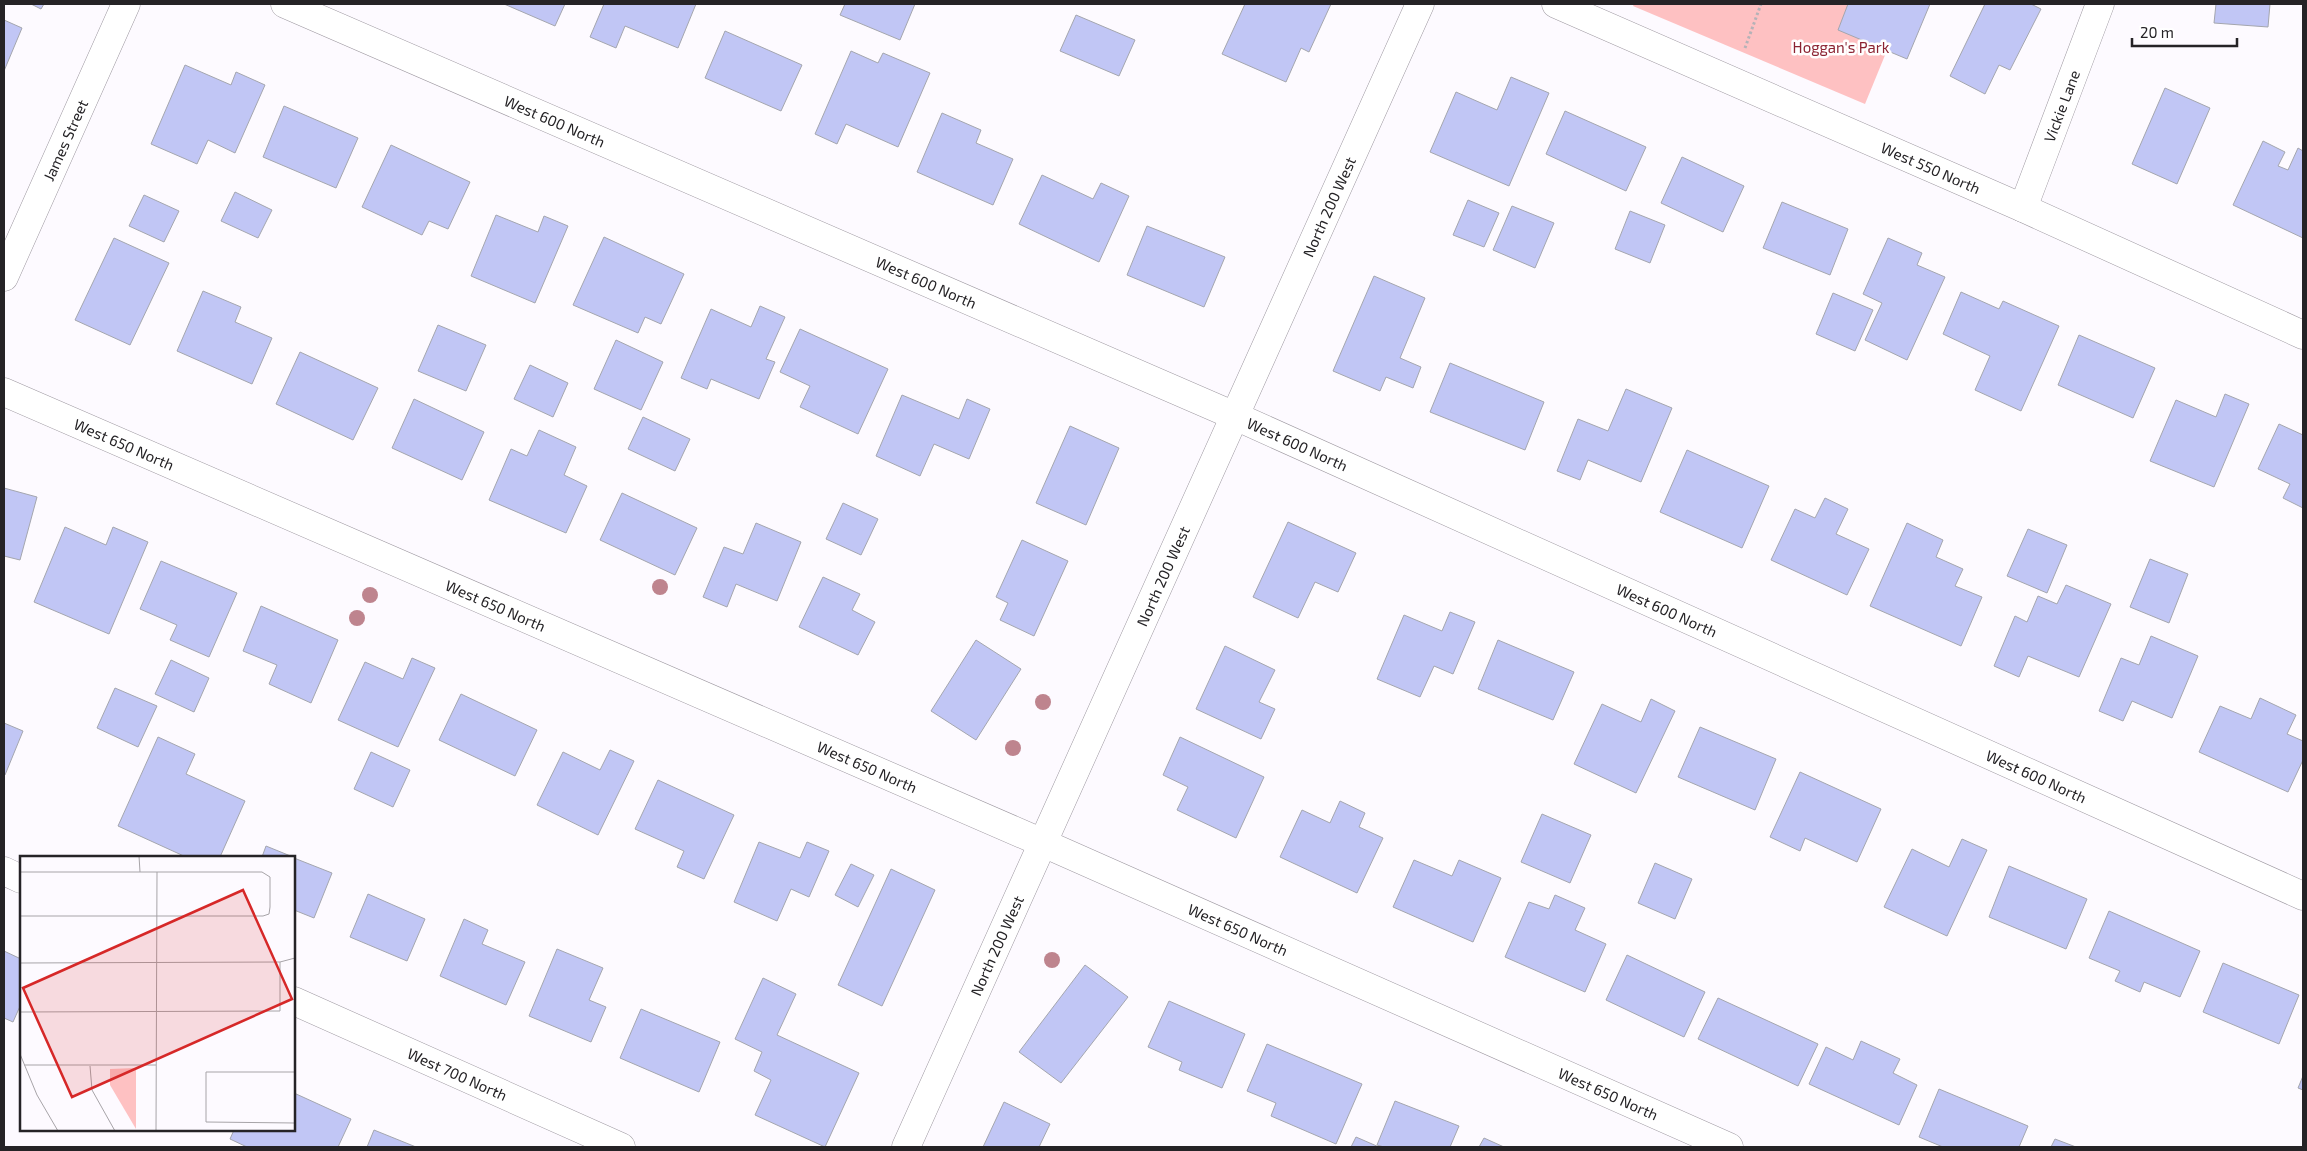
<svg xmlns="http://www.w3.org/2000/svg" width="2307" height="1151" font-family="'Exo 2',sans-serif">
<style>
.green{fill:#fec1c2}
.building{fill:#c1c6f5;stroke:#a4a6ae}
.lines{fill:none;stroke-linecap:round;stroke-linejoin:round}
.street-casing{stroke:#9e99a1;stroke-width:29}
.path{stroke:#b5b2b7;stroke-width:3;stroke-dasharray:2.5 2.5;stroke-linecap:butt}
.street{stroke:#fff;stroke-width:28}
.tree{fill:#be848e}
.labels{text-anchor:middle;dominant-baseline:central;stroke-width:5;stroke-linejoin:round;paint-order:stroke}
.park-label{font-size:15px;fill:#8b2332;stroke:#fff}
.street-label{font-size:15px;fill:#252326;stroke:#fff}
.inset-road{fill:none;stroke:#a7a4a8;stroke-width:1}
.view{fill:#d62828;fill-opacity:0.15;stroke:#d62828;stroke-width:2.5}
.inset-edge{fill:none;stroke:#252326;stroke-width:2.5}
</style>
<rect width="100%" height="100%" fill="#fdfaff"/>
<path class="green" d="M1634,4h272l-41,100 -232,-98z"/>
<path class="building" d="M31,4h13l-3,5z
M504,4h61l-10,22z
M604,4h92l-18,44 -53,-22 -9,22 -26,-11z
M845,4h70l-15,36 -60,-25z
M1245,4h86l-22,48 -8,-4 -15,34 -64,-28z
M1848,4h82l-23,55 -69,-29z
M1985,4h46l10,5 -31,61 -11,-5 -14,29 -35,-18z
M2216,4h54l-2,23 -54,-4z
M1076,15l59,25 -16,36 -59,-25z
M4,20l18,8 -18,43z
M725,31l77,34 -21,46 -76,-33z
M851,51l27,12 5,-10 47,20 -32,74 -52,-23 -9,20 -22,-10z
M185,65l46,20 5,-13 29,13 -30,68 -27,-13 -11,24 -46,-20z
M1511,77l38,16 -40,93 -79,-34 26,-60 41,18z
M2165,88l45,20 -33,76 -45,-20z
M284,106l74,32 -22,50 -73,-31z
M1565,111l81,36 -20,44 -80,-37z
M942,113l39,17 -5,13 37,16 -20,46 -76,-33z
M2263,141l22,11 -7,14 10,4 10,-22 5,3v87l-70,-33z
M391,145l79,37 -22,47 -19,-8 -7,14 -60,-28z
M1682,157l62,29 -21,46 -62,-29z
M1042,175l51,24 8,-16 28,13 -30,66 -80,-38z
M235,192l37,18 -14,28 -37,-17z
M144,195l35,16 -15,31 -35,-16z
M1468,200l31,13 -15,34 -31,-12z
M1782,202l66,27 -18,46 -67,-27z
M1512,206l42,17 -19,45 -42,-18z
M1630,211l35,14 -15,38 -35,-14z
M496,215l42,17 6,-16 24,10 -33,77 -64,-27z
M1147,226l78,31 -21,50 -77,-32z
M604,237l80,37 -23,50 -16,-7 -7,16 -65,-28z
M114,238l55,25 -39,82 -55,-25z
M1888,238l34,15 -5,12 28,12 -38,83 -42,-20 17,-37 -19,-9z
M1374,276l51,22 -25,60 21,9 -8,21 -27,-11 -6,14 -47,-20z
M203,291l38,16 -6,15 37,16 -20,46 -75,-33z
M1961,292l38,17 4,-8 56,25 -38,85 -46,-21 15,-34 -47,-22z
M1833,293l40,17 -18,41 -39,-17z
M760,306l25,11 -19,42 9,3 -16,37 -48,-20 -4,10 -26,-11 30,-69 40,18z
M438,325l48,20 -20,46 -48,-20z
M800,329l88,40 -30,65 -58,-27 10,-21 -30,-14z
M2079,335l76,33 -22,50 -75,-33z
M616,340l47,22 -22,48 -47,-21z
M300,352l78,36 -25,52 -77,-36z
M1450,363l94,39 -19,48 -95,-38z
M530,365l38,18 -15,34 -39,-18z
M1626,389l46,19 -31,74 -53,-22 -8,20 -23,-9 21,-52 30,12z
M2225,394l24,10 -35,83 -64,-26 26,-61 40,17z
M902,395l57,24 8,-20 23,10 -21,50 -35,-15 -14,32 -44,-20z
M414,399l70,33 -22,48 -70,-32z
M643,417l47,22 -15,32 -47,-22z
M2279,424l24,11v73l-20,-10 7,-14 -32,-15z
M1070,426l49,22 -33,77 -50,-22z
M539,430l37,17 -12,28 23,11 -21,47 -77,-33 22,-51 16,7z
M1687,450l82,36 -27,62 -82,-36z
M4,488l33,9 -17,63 -16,-4z
M622,493l75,35 -22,47 -75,-35z
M1825,498l23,11 -12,25 33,15 -22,46 -76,-35 24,-51 20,9z
M843,503l35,16 -17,36 -35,-16z
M1288,522l68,31 -18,39 -23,-10 -17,36 -45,-21z
M756,523l45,19 -24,59 -41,-17 -9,23 -24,-10 21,-50 19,7z
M1907,523l36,17 -7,17 27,12 -8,17 27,11 -21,49 -91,-40z
M65,527l41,18 7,-18 35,15 -39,92 -75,-32z
M2028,529l39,16 -20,48 -40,-17z
M1022,540l46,21 -34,75 -34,-16 8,-17 -12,-6z
M2150,559l38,15 -19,49 -39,-16z
M161,561l76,32 -28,64 -39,-17 7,-15 -37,-16z
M823,577l37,17 -8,16 23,12 -17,33 -59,-28z
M2066,585l45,19 -32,73 -51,-21 -9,21 -25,-11 21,-50 12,6 11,-26 19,8z
M261,606l77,34 -27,63 -42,-19 8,-19 -34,-14z
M1450,612l25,10 -22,52 -19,-8 -14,31 -43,-18 27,-64 38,16z
M2151,636l47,20 -26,62 -40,-17 -9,20 -24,-10 22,-53 18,7z
M976,640l45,29 -45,71 -45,-29z
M1498,640l76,32 -21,48 -75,-31z
M1225,646l50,24 -16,32 16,7 -14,30 -65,-30z
M412,658l23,10 -37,79 -60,-27 27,-58 38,17z
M171,660l38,18 -15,34 -39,-18z
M115,688l42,18 -19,41 -41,-19z
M461,694l76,36 -22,46 -76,-36z
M2260,698l36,17 -9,19 16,7v19l-15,32 -89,-40 21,-46 31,13z
M1651,699l24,12 -39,82 -62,-29 28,-60 39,18z
M4,723l19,8 -18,44 -1,-1z
M1700,727l76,32 -21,51 -77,-33z
M158,737l37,17 -9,20 59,27 -25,56h-34l-68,-31z
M1180,737l84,40 -28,61 -59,-28 11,-23 -25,-12z
M610,750l24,11 -36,74 -61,-30 26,-53 37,18z
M371,752l39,18 -17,37 -39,-18z
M1800,772l81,37 -24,53 -52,-24 -5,13 -30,-14z
M658,780l76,35 -30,64 -27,-12 7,-16 -49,-22z
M1340,801l25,12 -6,14 24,11 -26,55 -77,-36 22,-47 28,13z
M1542,814l49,21 -21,48 -49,-21z
M1962,839l25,11 -40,86 -63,-29 28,-58 37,18z
M759,842l41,16 7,-16 22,9 -20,46 -18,-8 -14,32 -43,-19z
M266,846l27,11h-31z
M294,858l38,15 -18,45 -20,-8z
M1414,860l38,16 7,-16 42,18 -28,64 -80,-35z
M1655,863l37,16 -17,40 -37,-16z
M851,864l23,11 -16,32 -23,-12z
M2009,866l78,33 -21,50 -77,-32z
M891,869l44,21 -53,116 -44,-21z
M368,894l57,25 -18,42 -57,-24z
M1555,895l30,13 -10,22 31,14 -21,48 -80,-35 24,-55 20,7z
M2109,911l91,40 -20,46 -36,-15 -4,10 -25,-11 5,-10 -31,-13z
M464,919l24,11 -6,14 43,18 -19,43 -66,-29z
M557,949l46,19 -14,32 17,7 -15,35 -62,-26z
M4,951l17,8v45l-8,18 -9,-4z
M1627,955l78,37 -21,45 -78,-37z
M2223,963l76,32 -20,49 -76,-32z
M1085,965l43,32 -67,86 -42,-31z
M763,978l33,16 -19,41 82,38 -34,74 -70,-32 16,-35 -17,-9 8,-19 -27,-13z
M1718,998l100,46 -20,42 -100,-47z
M1169,1001l76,33 -23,54 -43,-18 3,-8 -34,-15z
M641,1009l79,33 -21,50 -79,-34z
M1861,1041l39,18 -7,14 24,12 -18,40 -90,-41 17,-37 27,13z
M1267,1044l95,40 -26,60 -65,-28 5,-13 -29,-12z
M2303,1076v14l-5,-2z
M1939,1089l89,37 -9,21h-76l-24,-10z
M294,1093l57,26 -13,28h-91l-17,-8 4,-9h60z
M1395,1101l64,25 -9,21h-66l-7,-2z
M1004,1102l46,22 -11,23h-56z
M374,1130l42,17h-49z
M1356,1137l23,10h-28z
M1484,1138l20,9h-25z
M2055,1139l21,8h-25z"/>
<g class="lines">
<g class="street-casing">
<g id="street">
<path id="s1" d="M285,4l950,412 1068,480"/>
<path id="s2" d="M1556,4l467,204 280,127"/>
<path id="s3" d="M2023,208l77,-204"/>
<path id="s4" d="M4,277l122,-273"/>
<path id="s5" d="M4,392l1039,451 686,304"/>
<path d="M4,871l17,8"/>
<path id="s6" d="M294,1001l327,146"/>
<path id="s7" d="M906,1147l514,-1143"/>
</g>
</g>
<path class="path" d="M1745,48l16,-44"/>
<use href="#street" class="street"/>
</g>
<g class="tree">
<circle cx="660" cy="587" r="8"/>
<circle cx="370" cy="595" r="8"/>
<circle cx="357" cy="618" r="8"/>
<circle cx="1043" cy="702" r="8"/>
<circle cx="1013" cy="748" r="8"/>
<circle cx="1052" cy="960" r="8"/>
</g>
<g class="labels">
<g class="park-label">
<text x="1841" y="47">Hoggan's Park</text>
</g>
<g class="street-label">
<text stroke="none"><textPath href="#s3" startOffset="109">Vickie Lane</textPath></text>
<text stroke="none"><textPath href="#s1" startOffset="294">West 600 North</textPath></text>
<text stroke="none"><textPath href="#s4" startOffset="150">James Street</textPath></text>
<text stroke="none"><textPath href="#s2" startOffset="409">West 550 North</textPath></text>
<text stroke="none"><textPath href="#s7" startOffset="1031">North 200 West</textPath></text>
<text stroke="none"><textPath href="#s1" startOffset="699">West 600 North</textPath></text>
<text stroke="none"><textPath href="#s1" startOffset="1104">West 600 North</textPath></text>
<text stroke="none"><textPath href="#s5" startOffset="131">West 650 North</textPath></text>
<text stroke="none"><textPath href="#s7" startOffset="626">North 200 West</textPath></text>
<text stroke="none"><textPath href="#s5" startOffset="536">West 650 North</textPath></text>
<text stroke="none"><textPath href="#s1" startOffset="1509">West 600 North</textPath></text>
<text stroke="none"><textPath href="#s5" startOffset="941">West 650 North</textPath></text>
<text stroke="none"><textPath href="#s1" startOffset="1914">West 600 North</textPath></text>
<text stroke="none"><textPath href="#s5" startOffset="1346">West 650 North</textPath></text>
<text stroke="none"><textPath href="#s7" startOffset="221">North 200 West</textPath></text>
<text stroke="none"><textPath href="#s6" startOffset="179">West 700 North</textPath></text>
<text stroke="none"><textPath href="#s5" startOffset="1751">West 650 North</textPath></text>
</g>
</g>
<g transform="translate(20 856)">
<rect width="275" height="275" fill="#fdfaff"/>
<path d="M116,212v61l-26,-44v-16z" fill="#fec1c2"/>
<path class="inset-road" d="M119,0l1,16M0,16h242l8,5v30l-1,7 -6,2h-243M0,107l260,-1 15,-4M0,156l260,-1v-49M0,198l17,41 21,36M4,209h132M70,210l2,24 23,41M275,216h-89v50l89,1M136,275l1,-259"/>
<path class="view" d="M223,34l49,109 -220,98 -49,-109z"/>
<rect width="275" height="275" class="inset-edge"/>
</g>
<rect width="2307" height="1151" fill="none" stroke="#252326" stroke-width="10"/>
<path d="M2132 38v8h105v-8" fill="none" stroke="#252326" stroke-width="2.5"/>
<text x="2140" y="38" font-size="15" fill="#252326" stroke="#ffffff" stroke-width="4" paint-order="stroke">20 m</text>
</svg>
